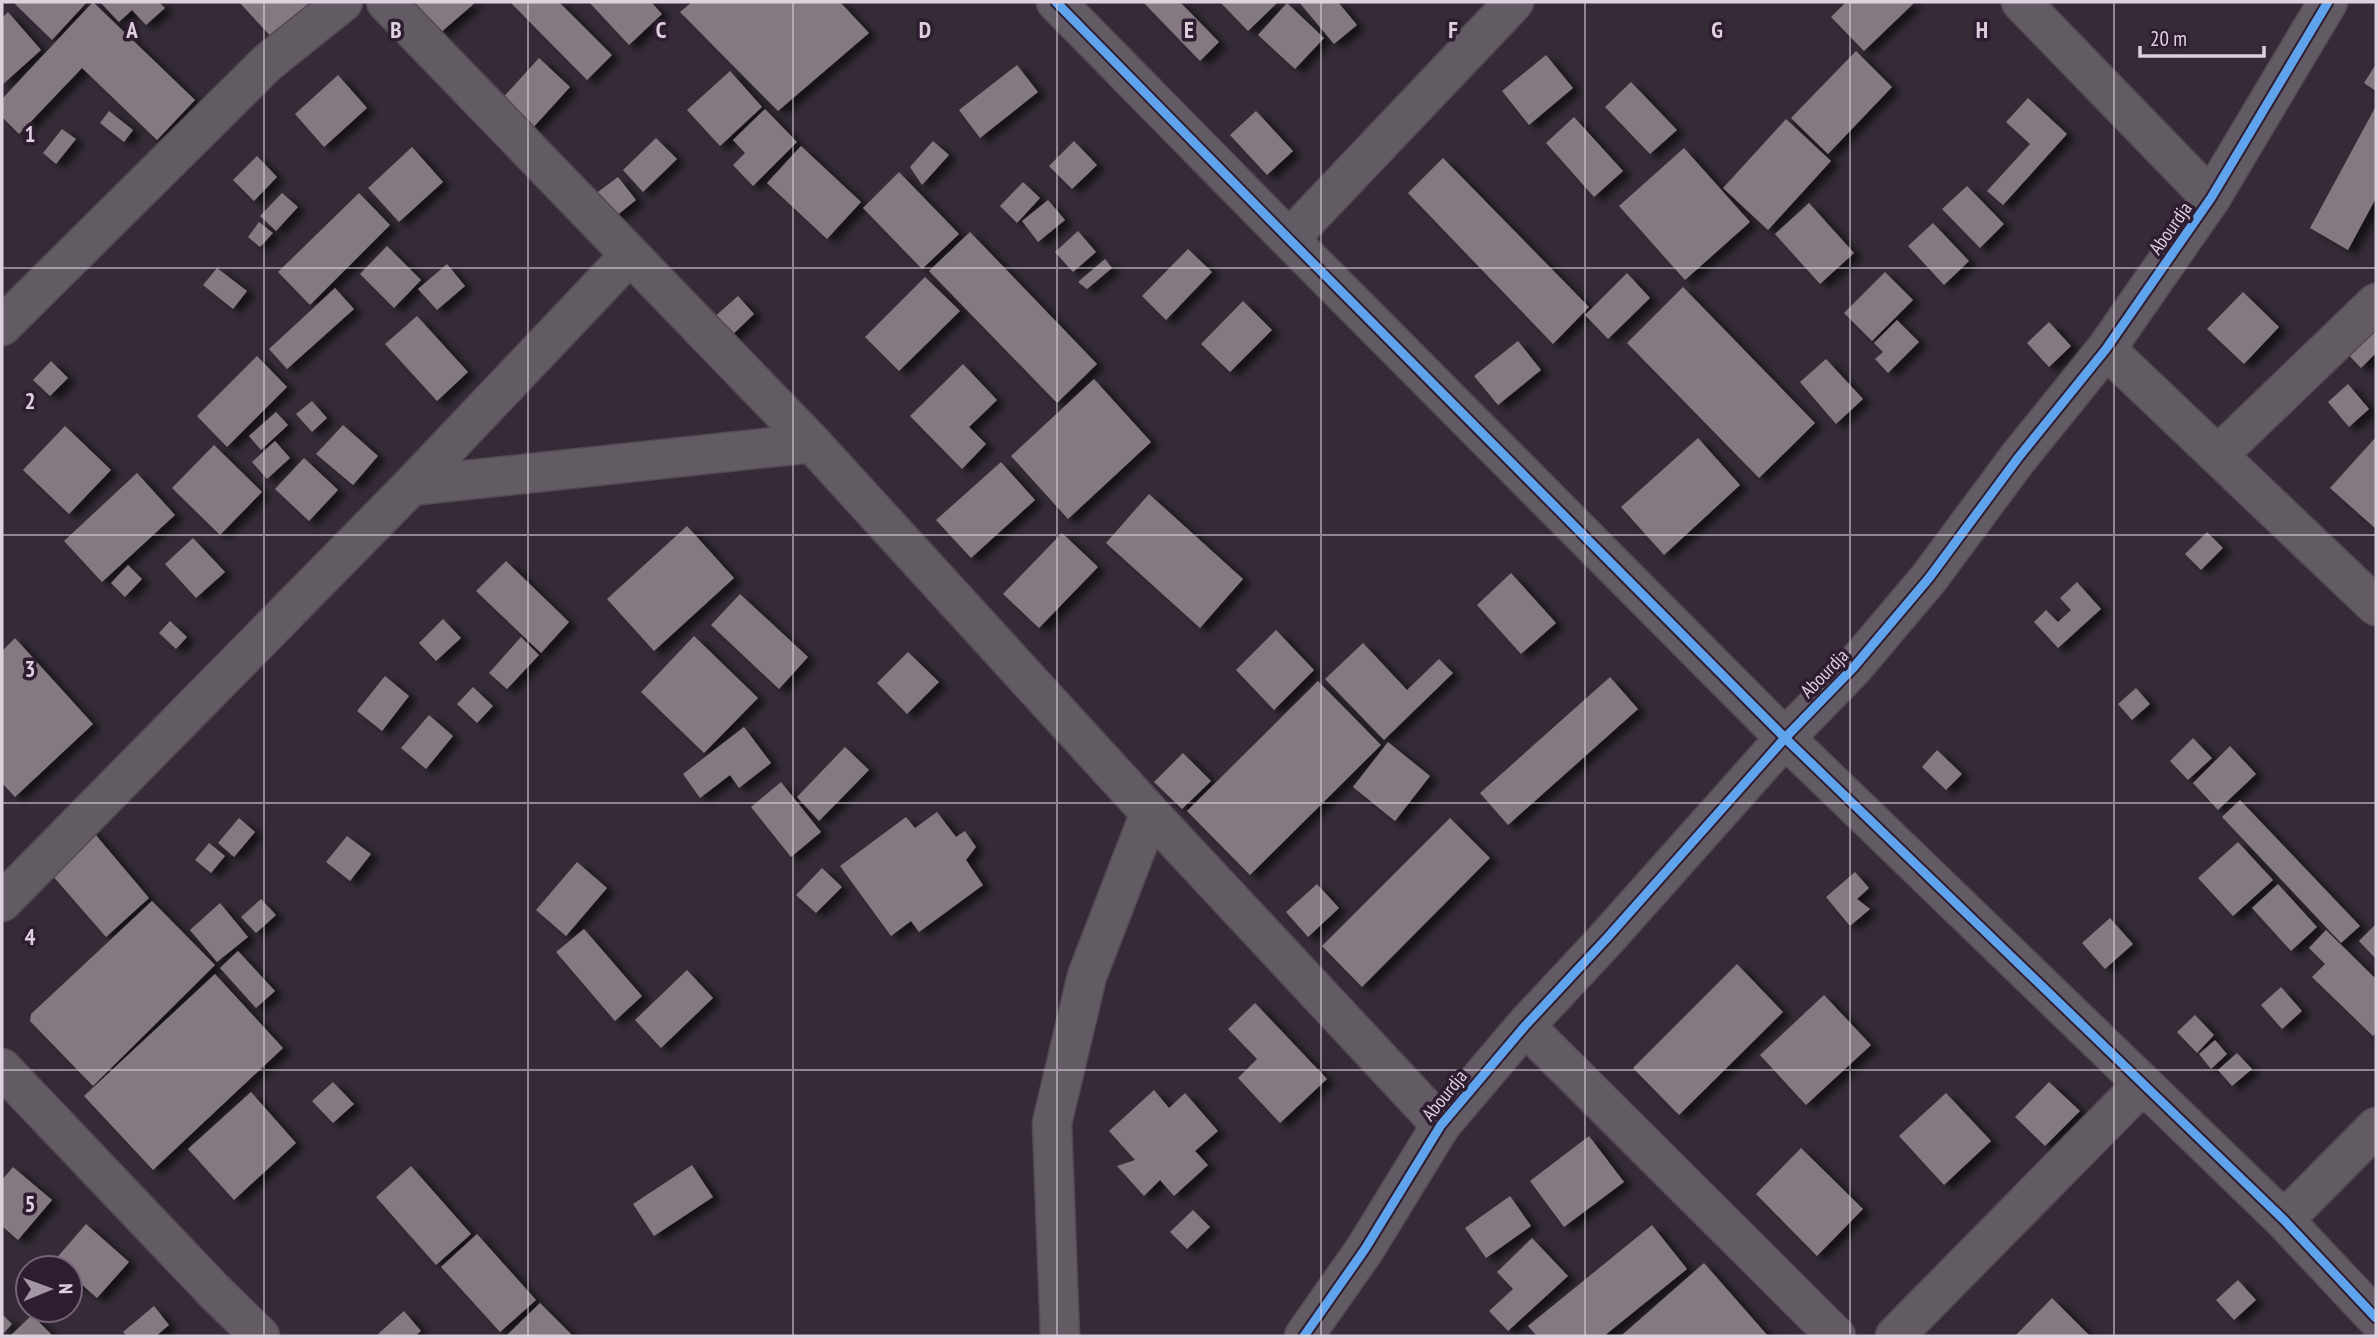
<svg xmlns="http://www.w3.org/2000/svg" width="2378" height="1338" font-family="'PT Sans Narrow',sans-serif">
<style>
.building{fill:#847981;filter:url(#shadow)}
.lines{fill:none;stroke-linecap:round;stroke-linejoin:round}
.street-casing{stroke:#524953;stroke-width:41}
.street{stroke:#625b64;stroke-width:38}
.cycleway-casing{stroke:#2e1c31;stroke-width:13}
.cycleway{stroke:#60a3ed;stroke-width:9}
.grid{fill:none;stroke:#ddd1de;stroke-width:2;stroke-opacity:0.55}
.labels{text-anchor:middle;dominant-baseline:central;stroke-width:7;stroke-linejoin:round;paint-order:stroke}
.street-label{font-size:19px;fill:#ddd1de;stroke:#2e1c31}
.grid-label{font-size:23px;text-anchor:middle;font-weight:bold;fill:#ddd1de;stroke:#2e1c31;stroke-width:7;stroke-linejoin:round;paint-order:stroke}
</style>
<defs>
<filter id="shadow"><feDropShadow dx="8" dy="4.5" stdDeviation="3.5" flood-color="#0009"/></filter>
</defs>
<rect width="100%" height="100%" fill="#342b36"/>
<path class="building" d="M17,2h70l-35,38 -37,-36z
M93,2l102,98 -38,40 -75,-72 -63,66 -17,-17v-18z
M100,2h59l6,6 -19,17 -14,-15 -13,12z
M239,2h79l-43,39z
M413,2h63l-36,31z
M510,2h49l53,53 -25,25z
M589,2h62l11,12 -33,31z
M692,2h148l29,31 -91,78 -98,-99z
M1143,2h37l39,40 -19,19z
M1220,2h58l-30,29z
M1299,2h39l19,23 -23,19z
M1846,2h69l-51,49 -33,-34z
M1287,3l37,35 -29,31 -37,-34z
M8,12l33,38 -39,35v-67z
M1856,51l36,36 -64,67 -37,-36z
M1546,55l27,33 -44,37 -27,-34z
M539,58l31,29 -40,44 -31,-29z
M2376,64v27l-12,-8z
M1017,65l21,27 -58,46 -21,-28z
M730,71l32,36 -42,39 -33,-36z
M338,75l29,33 -43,39 -29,-33z
M1631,82l46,48 -27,24 -45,-47z
M2028,98l39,36 -64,71 -16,-14 43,-47 -24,-22z
M2376,106v92l-28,52 -38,-22z
M765,109l32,33 -44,44 -20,-21 12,-12 -12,-13z
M109,111l24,19 -9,12 -24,-19z
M1256,111l37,40 -26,24 -37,-40z
M1574,117l49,54 -29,26 -48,-54z
M1786,119l45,42 -63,69 -45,-42z
M62,129l14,10 -20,25 -13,-11z
M656,138l21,21 -34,33 -20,-22z
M933,141l16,14 -27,30 -12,-18z
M1074,141l23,24 -25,24 -23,-23z
M801,146l60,56 -34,37 -60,-56z
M412,147l31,35 -44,40 -31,-34z
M1684,148l66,74 -65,58 -66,-74z
M257,156l20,21 -23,24 -21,-21z
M1443,158l146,149 -36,37 -145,-151z
M899,172l60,62 -37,35 -59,-61z
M618,177l18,23 -26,21 -19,-24z
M1023,182l17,16 -23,25 -17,-17z
M1967,186l37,38 -24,24 -38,-39z
M282,193l16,14 -22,24 -16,-15z
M359,193l31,32 -80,80 -32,-33z
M1048,200l17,20 -27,22 -16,-21z
M1809,203l45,50 -34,31 -45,-50z
M259,222l14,11 -13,14 -12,-10z
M1933,223l36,38 -25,24 -36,-39z
M1078,231l18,21 -23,20 -18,-20z
M970,232l127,132 -40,39 -128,-132z
M387,246l34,34 -27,28 -34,-34z
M1188,249l24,23 -46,48 -24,-24z
M1105,259l7,9 -25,21 -9,-7z
M447,264l18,22 -28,24 -19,-21z
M217,268l30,23 -14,18 -30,-24z
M1885,272l28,28 -41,41 -28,-28z
M1627,273l23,25 -42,41 -23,-24z
M925,277l35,34 -61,60 -34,-34z
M1683,287l132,136 -56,55 -132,-135z
M335,288l19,21 -67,60 -18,-20z
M2243,292l36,35 -35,37 -37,-35z
M738,296l16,18 -25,24 -17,-19z
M1243,301l29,29 -42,42 -29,-28z
M417,316l51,56 -31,29 -52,-57z
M1897,320l22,22 -31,31 -13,-14 8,-7 -9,-9z
M2376,320v33l-15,15 -16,-17z
M2049,322l22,24 -22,21 -22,-24z
M1518,341l23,29 -43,35 -24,-29z
M257,356l30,31 -60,60 -30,-31z
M1826,359l37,40 -27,25 -36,-42z
M51,361l17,17 -18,18 -17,-16z
M963,364l34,36 -28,27 17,17 -24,25 -52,-53z
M1094,379l57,63 -83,77 -57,-63z
M2348,384l21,25 -20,18 -21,-25z
M312,401l15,17 -15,14 -16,-18z
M276,412l12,13 -27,25 -12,-14z
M343,425l35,31 -25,29 -37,-31z
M65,426l46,44 -42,44 -46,-44z
M2376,437v92l-46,-41z
M1698,438l42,47 -76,70 -43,-48z
M275,441l15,17 -23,21 -15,-17z
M214,445l48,47 -42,43 -48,-47z
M304,458l34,32 -29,31 -34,-32z
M1001,462l34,38 -64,58 -35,-38z
M137,473l38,42 -73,67 -38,-41z
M1149,494l94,85 -43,49 -94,-85z
M687,526l47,52 -80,73 -47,-52z
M2207,532l16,16 -22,22 -16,-16z
M1062,533l36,34 -59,61 -36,-34z
M193,538l32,34 -29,26 -31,-34z
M506,561l63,61 -28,31 -65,-62z
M128,565l14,14 -17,18 -14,-14z
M1511,573l45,50 -35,31 -44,-49z
M2077,582l24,27 -43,39 -24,-26 12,-12 12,12 13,-12 -11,-12z
M740,594l68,63 -29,32 -68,-64z
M443,619l18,19 -25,23 -17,-18z
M170,621l17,16 -11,12 -17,-16z
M1276,630l38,40 -40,40 -38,-40z
M694,636l64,62 -54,55 -63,-61z
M521,637l18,18 -32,34 -18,-16z
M15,638l78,86 -78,73 -13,-14v-132z
M1363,643l44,47 32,-31 14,14 -69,67 -59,-61z
M908,652l31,30 -32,32 -30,-31z
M385,676l24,20 -27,35 -25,-20z
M1610,677l28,32 -130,116 -28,-32z
M1318,681l63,64 -131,130 -63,-64z
M473,687l20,19 -16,17 -20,-19z
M2136,688l14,16 -18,16 -14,-16z
M429,715l24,21 -27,33 -25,-21z
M744,727l27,36 -32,25 -9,-13 -30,23 -17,-24z
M2193,738l19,20 -24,22 -18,-19z
M1388,742l42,34 -35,45 -42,-34z
M2230,746l26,28 -38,36 -25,-27z
M845,747l24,23 -50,51 -22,-24z
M1937,750l25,24 -16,16 -24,-23z
M1183,753l28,28 -29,28 -28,-27z
M781,782l40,50 -30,25 -40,-50z
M2240,800l120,126 -19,17 -119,-126z
M937,812l19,25 9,-6 11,16 -10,13 17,25 -64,47 -8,-11 -20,15 -51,-70 66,-49 9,11z
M239,818l16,14 -21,25 -16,-14z
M1450,818l40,40 -128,129 -40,-41z
M89,827l60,71 -43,39 -61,-70z
M347,836l24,18 -21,27 -24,-19z
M2238,842l35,38 -40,36 -35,-38z
M209,843l16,13 -14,17 -16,-13z
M577,862l30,26 -41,48 -30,-26z
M822,868l20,19 -26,26 -20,-18z
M1855,872l14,16 -12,11 13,10 -20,17 -24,-29z
M1317,884l22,24 -31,29 -22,-25z
M2278,884l39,43 -26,24 -39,-43z
M261,899l15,16 -20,18 -15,-16z
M152,901l63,64 -122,121 -63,-65 1,-7z
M220,903l28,34 -31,25 -27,-32z
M2110,918l23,26 -28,25 -23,-26z
M2376,924v35l-17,-18z
M584,929l58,67 -27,25 -59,-69z
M2326,930l50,49v53l-3,4 -61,-59 13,-13 -16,-16z
M238,951l37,40 -19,17 -36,-40z
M1737,964l46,48 -104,103 -46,-47z
M687,970l26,28 -52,50 -26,-28z
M215,974l68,74 -130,122 -69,-74z
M2281,987l21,24 -20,18 -21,-24z
M1824,995l47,50 -65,60 -46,-50z
M1255,1003l72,76 -47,44 -42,-45 19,-19 -29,-30z
M2195,1015l19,20 -17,18 -20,-21z
M2215,1040l12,14 -16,15 -12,-15z
M2237,1053l15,16 -20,17 -14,-16z
M333,1082l21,22 -21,19 -21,-22z
M2049,1082l31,29 -35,35 -30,-29z
M1154,1090l15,18 16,-15 33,38 -23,20 13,14 -34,31 -14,-16 -16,16 -27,-30 18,-6 -26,-29z
M251,1092l45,51 -62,57 -46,-51z
M1946,1093l45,48 -47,44 -45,-49z
M1589,1136l35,46 -60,45 -34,-46z
M1801,1148l62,61 -46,47 -61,-62z
M692,1165l21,32 -59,39 -21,-32z
M411,1166l60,68 -35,31 -60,-68z
M13,1167l39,33 -34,40 -16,-14v-46z
M1510,1196l21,30 -45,32 -21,-30z
M1193,1210l17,17 -23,22 -17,-17z
M86,1224l43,38 -32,36 -18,-16 -9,9v-23h-22z
M1652,1225l35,44 -83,67h-67l-9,-10z
M477,1234l59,66 -36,32 -59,-65z
M1532,1238l36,38 -60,55 -19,-20 24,-22 -16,-17z
M1704,1263l64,73h-147z
M2238,1280l18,20 -22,20 -18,-20z
M2052,1298l38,38h-75z
M540,1303l33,33h-67z
M154,1306l15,19 -13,11h-29l-4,-4z
M404,1311l17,20 -6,5h-35l-2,-2z
M2,1314l10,10 -10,11z
M32,1315l21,21h-43z"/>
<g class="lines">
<g class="street-casing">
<path id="street" d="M386,2l426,441 338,370 291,312
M1056,2l233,237 496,499 499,482 92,98
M2021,2l190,196
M1289,239l225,-237
M2,326l265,-263 76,-61
M2106,349l270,257
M2218,455l158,-152
M411,486l219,-231
M2,902l409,-416 401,-43
M1525,1026l311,310
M2,1068l211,222 47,46
M2284,1220l92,-93
M1060,1336l-8,-213 35,-147 63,-163
M1304,1336l61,-87 76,-124 84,-99 82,-88 178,-200 68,-70 76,-90 89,-120 88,-109 105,-151 117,-196
M1895,1336l248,-252"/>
</g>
<use href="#street" class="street"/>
<g class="cycleway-casing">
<path id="cycleway" d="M1056,2l233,237 496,499 499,482 92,98
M1304,1336l61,-87 76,-124 84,-99 82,-88 178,-200 68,-70 76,-90 89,-120 88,-109 105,-151 117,-196"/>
</g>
<use href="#cycleway" class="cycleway"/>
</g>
<path class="grid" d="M264,2v1334M528,2v1334M793,2v1334M1057,2v1334M1321,2v1334M1585,2v1334M1850,2v1334M2114,2v1334M2,268h2374M2,535h2374M2,803h2374M2,1070h2374"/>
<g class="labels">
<g class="street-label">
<text transform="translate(2170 228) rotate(-55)">Abourdja</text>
<text transform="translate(1824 673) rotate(-46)">Abourdja</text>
<text transform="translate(1444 1095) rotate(-51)">Abourdja</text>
</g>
</g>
<g class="grid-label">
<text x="132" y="38">A</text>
<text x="396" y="38">B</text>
<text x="661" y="38">C</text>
<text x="925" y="38">D</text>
<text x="1189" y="38">E</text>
<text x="1453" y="38">F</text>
<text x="1717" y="38">G</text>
<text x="1982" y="38">H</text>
<text x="30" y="142">1</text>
<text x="30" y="409">2</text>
<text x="30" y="677">3</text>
<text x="30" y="945">4</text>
<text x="30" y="1212">5</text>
</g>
<rect width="2378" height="1338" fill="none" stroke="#ddd1de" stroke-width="7"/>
<g transform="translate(49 1289) rotate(89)"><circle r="33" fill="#2e1c31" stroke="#746476" stroke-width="2"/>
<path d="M0-5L12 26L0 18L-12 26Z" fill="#a297a3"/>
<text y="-10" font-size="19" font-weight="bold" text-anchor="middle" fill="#ddd1de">N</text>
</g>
<path d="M2140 46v10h124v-10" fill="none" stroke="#ddd1de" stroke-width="3.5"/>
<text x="2150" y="46" font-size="21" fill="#ddd1de" stroke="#2e1c31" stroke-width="5" paint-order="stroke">20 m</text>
</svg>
